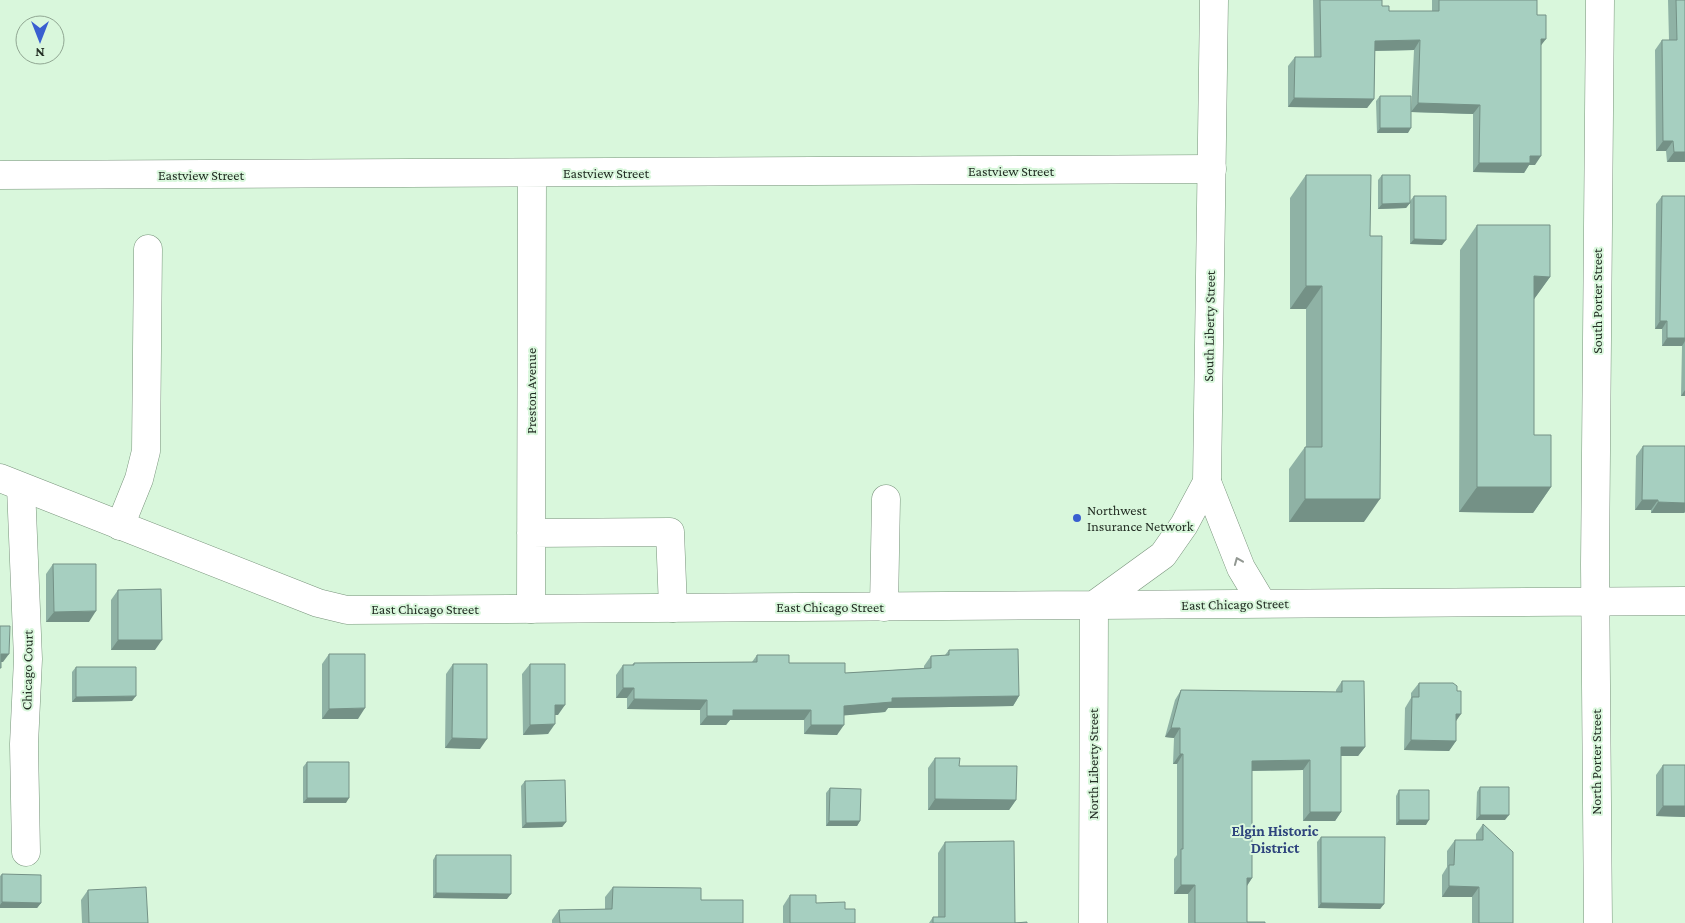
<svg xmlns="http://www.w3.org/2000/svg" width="1685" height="923" font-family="'Crimson Pro',serif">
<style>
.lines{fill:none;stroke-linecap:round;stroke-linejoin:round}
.minor-casing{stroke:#78937b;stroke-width:29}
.major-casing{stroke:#78937b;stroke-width:29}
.minor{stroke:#fff;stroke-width:28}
.major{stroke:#fff;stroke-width:28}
.wall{fill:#8fb2a5}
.shaded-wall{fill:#749186}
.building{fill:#a6cfc0;stroke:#749186}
.oneway{stroke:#929892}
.poi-dot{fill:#395fd0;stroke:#d9f7dc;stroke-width:2}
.labels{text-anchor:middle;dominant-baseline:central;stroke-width:4;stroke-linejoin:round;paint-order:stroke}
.street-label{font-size:14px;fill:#253026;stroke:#d9f7dc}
.poi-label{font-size:14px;fill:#253026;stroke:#d9f7dc;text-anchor:start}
.neighbourhood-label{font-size:15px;font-weight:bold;fill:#2e447d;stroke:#d9f7dc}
</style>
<rect width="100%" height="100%" fill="#d9f7dc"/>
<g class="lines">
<g class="minor-casing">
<path id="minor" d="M0,175l1212,-6
M1207,482l34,86 21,35
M21,487l7,172 -4,85 2,108
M120,526l19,-47 7,-28 2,-202
M531,533l139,-1 3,76
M1094,605l591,-4
M884,607l2,-108
M531,609l1,-435
M1598,923l-3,-358 5,-565"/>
</g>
<g class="major-casing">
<path id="major" d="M0,478l318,125 29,7 747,-5
M1094,605l69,-50 21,-30 23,-43 7,-482
M1093,923l1,-318"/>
</g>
<use href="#minor" class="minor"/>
<use href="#major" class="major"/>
</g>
<path class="wall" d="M1313,0h69v6l7,5h43v-11h105v15l4,31 -6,119h-6l-5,8 -51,-1v-58l-62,-2 3,-62 -39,1 -1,48 -7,9 -79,-1v-41l7,-9h19z
M1668,0h17v162h-18l-1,-11h-10l-1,-101 7,-10h7z
M1380,96l28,37h-31l-1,-32z
M1306,175l58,347h-75v-53l16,-22h1v-138h-16v-111z
M1382,175l28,28 -4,5 -28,1v-29z
M1414,196l28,49 -32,-1v-43z
M1662,196h23v200h-4l1,-50h-20v-17h-7l1,-125z
M1477,225l73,52 -16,22v136l17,52 -18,26 -74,-1 1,-262z
M1643,446h42v66l-1,1h-33v-3h-16l1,-54z
M53,564l36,58h-43v-48z
M118,590l37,60h-44v-50z
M949,650l70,46 -6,10 -125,2 -3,4 -41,3 -7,20 -33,-1v-14h-74l-4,5h-26v-15l-73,-1v-11h-11v-23l7,-10h9l2,-2 118,-1 5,-7 32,8 56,10 79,-5v-2l7,-10 14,-1z
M329,654l29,65h-36v-55z
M453,664l27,85 -35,-1 1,-74z
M530,664l28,51h-3l-7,19 -25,1 -1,-61z
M76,667l56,34 -60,1v-30z
M1342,681l23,66 -7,9h-17v56l-6,9h-32v-51l-51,1v107l-5,8v36l18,1h-77v-29h-14v-35l3,-4v-91h-4l1,-26 -9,-1 10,-37 6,-10 155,2v-2z
M1419,683l37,37v21l-7,10 -45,-1 1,-42 6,-10v-5z
M935,758l24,8 57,34 -7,10h-81v-42z
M307,762l39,41h-43v-36z
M1663,765l22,52 -29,-1v-41z
M525,781l41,41 -4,5 -40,1 -1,-42z
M1480,787l25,33h-29l1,-28z
M830,788l30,33 -3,5h-31v-33z
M1399,790l27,35h-30v-29z
M1483,824l30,99h-41v-26h-30v-22l5,-8v-16l8,-11h21v-6z
M1321,837l63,67 -4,5 -62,-1 -1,-66z
M945,842l70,81h12h-98l4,-6h5v-64z
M436,855l71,44 -74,-1v-38z
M2,874l39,29 -4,5h-37v-32z
M613,887l88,13 42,23h-191v-3l7,-10 46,-1v-12z
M88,890l60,33h-66l-1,-23z
M790,895l26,8 29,6 10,14h-72v-17z"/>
<path class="shaded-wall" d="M1541,39h5l-7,9z
M1420,40l-6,10 -46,1 7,-10z
M1294,98l80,1 -7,9 -79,-1z
M1418,103l62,2 -7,9 -62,-2z
M1380,128h31l-3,5h-31z
M1663,141h10l-7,10h-10z
M1674,152h11v10h-18z
M1530,156h11l-6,9h-6l-5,8 -51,-1 6,-9z
M1410,203l-4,5 -28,1 4,-5z
M1414,239l32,1 -4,5 -32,-1z
M1534,276l16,1 -18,25z
M1306,286h16l-16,23h-16z
M1660,321h7l-5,8h-7z
M1667,338h18v3l-3,5h-20z
M1685,390v6h-4z
M1477,487h74l-18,26 -74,-1z
M1305,499h75l-16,23h-75z
M1642,500h16l-7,10h-16z
M1658,502l27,1v9l-1,1h-33z
M96,611l-7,11h-43l8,-10z
M118,640h44l-7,10h-44z
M1,654h8l-6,8h-3z
M623,688h11l-7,10h-11z
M136,696l-4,5 -60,1 4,-5z
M1019,696l-6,10 -125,2 -3,4 -47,4 6,-10 48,-8z
M634,699l73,1 -7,10 -73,-1z
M555,705h10l-7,10h-10z
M365,708l-7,11h-36l7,-10z
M733,710h78l-7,10h-74l-4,5h-26l7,-9z
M1456,714h5l-7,10z
M555,724l-7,10 -25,1 7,-10z
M811,725h33l-7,10 -33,-1z
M1171,728h9l-6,10 -9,-1z
M452,738l35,1 -7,10 -35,-1z
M1411,740l45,1 -7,10 -45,-1z
M1341,747h24l-7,9h-23z
M1180,754h3l-6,10h-4z
M1310,760l-7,10 -57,1 6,-10z
M307,798h42l-3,5h-43z
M935,799l81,1 -7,10h-81z
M1663,806h22v11l-29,-1z
M1310,812h31l-6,9h-32z
M1480,815h29l-4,5h-29z
M1399,820h30l-3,5h-30z
M829,821h31l-3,5h-31z
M566,822l-4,5 -40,1 4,-5z
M1247,878h5l-6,9z
M1181,885h14l-7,9h-14z
M1449,886l30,1 -7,10h-30z
M436,893l75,1 -4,5 -74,-1z
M2,902l39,1 -4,5h-37v-3z
M1321,903l63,1 -4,5 -62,-1z"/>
<path class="building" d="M1320,0h62v6h7v5h50v-11h98v15h9v24h-5v117h-11v7h-51l1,-58 -62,-2 2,-63 -45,1 -1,58 -80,-1 1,-41h26z
M1676,0h9v152h-11l-1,-11h-10l-1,-101h15z
M1380,96h31v32h-31z
M1306,175h65l-1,61h12l-2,263h-75v-52h17v-161h-16z
M1382,175h28v28l-28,1z
M1414,196h32v44l-32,-1z
M1662,196h23v142h-18v-17h-7z
M1477,225h73v52l-16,-1v159h17v52h-74z
M1643,446h42v57l-27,-1v-2h-16z
M53,564h43v47l-42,1z
M161,589l1,51h-44v-50z
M0,626h10l-1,28h-8v14h-1z
M1018,649l1,47 -127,2v4l-48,4v19h-33v-15h-78v6h-26v-16l-73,-1v-11h-11v-23h11v-2l123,-1v-7h32v8h56v10l86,-5v-12l18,-1v-5z
M329,654h36v54l-36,1z
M453,664h34v75l-35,-1z
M530,664h35v41h-10v19l-25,1z
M76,667h60v29l-60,1z
M1342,681h22l1,66h-24v65h-31v-52l-58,1v117h-5v44h18v1h-70v-38h-14v-36h2v-95h-3v-26h-9l10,-38 161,2z
M1419,683h34l4,3v5h4v23h-5v27l-45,-1 1,-43h7z
M935,758h25l-1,8h58l-1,34 -81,-1z
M307,762h42v36h-42z
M1663,765h22v41h-22z
M565,780l1,42 -40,1 -1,-42z
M1480,787h29v28h-29z
M830,788l31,1 -1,32h-31z
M1399,790h30v30h-30z
M1483,824l30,28v71h-34v-36l-30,-1v-21h5l1,-25h28z
M1321,837h64l-1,67 -63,-1z
M1014,841l1,82 12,-1v1h-94v-6h12v-75z
M436,855h75v39l-75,-1z
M2,874l39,1v28l-39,-1z
M146,887l2,36h-59l-1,-33z
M613,887l88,1v12h42v23h-183l-1,-13 53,-1z
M790,895h26v8l29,-1v7h10v14h-65z"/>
<defs><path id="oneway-chevron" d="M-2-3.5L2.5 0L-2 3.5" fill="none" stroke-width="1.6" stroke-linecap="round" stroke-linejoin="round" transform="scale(1.25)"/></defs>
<use class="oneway" href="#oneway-chevron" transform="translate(1238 561) rotate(-112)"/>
<circle class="poi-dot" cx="1077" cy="518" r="5"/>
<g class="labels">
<g class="street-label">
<text x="1011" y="171">Eastview Street</text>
<text x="606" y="173">Eastview Street</text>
<text x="201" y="175">Eastview Street</text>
<text transform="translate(1597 301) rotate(-90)">South Porter Street</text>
<text transform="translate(1209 326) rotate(-89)">South Liberty Street</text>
<text transform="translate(531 391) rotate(-90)">Preston Avenue</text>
<text transform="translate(1235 604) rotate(-1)">East Chicago Street</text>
<text x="830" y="607">East Chicago Street</text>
<text x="425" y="609">East Chicago Street</text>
<text transform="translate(27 670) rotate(-89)">Chicago Court</text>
<text transform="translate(1596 762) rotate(-90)">North Porter Street</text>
<text transform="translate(1093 764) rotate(-90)">North Liberty Street</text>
</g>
<g class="poi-label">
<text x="1087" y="510">Northwest<tspan x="1087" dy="16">Insurance Network</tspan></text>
</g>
<g class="neighbourhood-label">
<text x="1275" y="831">Elgin Historic<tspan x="1275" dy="17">District</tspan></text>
</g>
</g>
<g transform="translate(40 40) rotate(180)"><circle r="24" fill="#d9f7dc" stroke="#91a793"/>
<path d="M0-4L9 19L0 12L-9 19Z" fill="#395fd0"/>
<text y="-8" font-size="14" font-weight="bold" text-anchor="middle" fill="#253026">N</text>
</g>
</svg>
